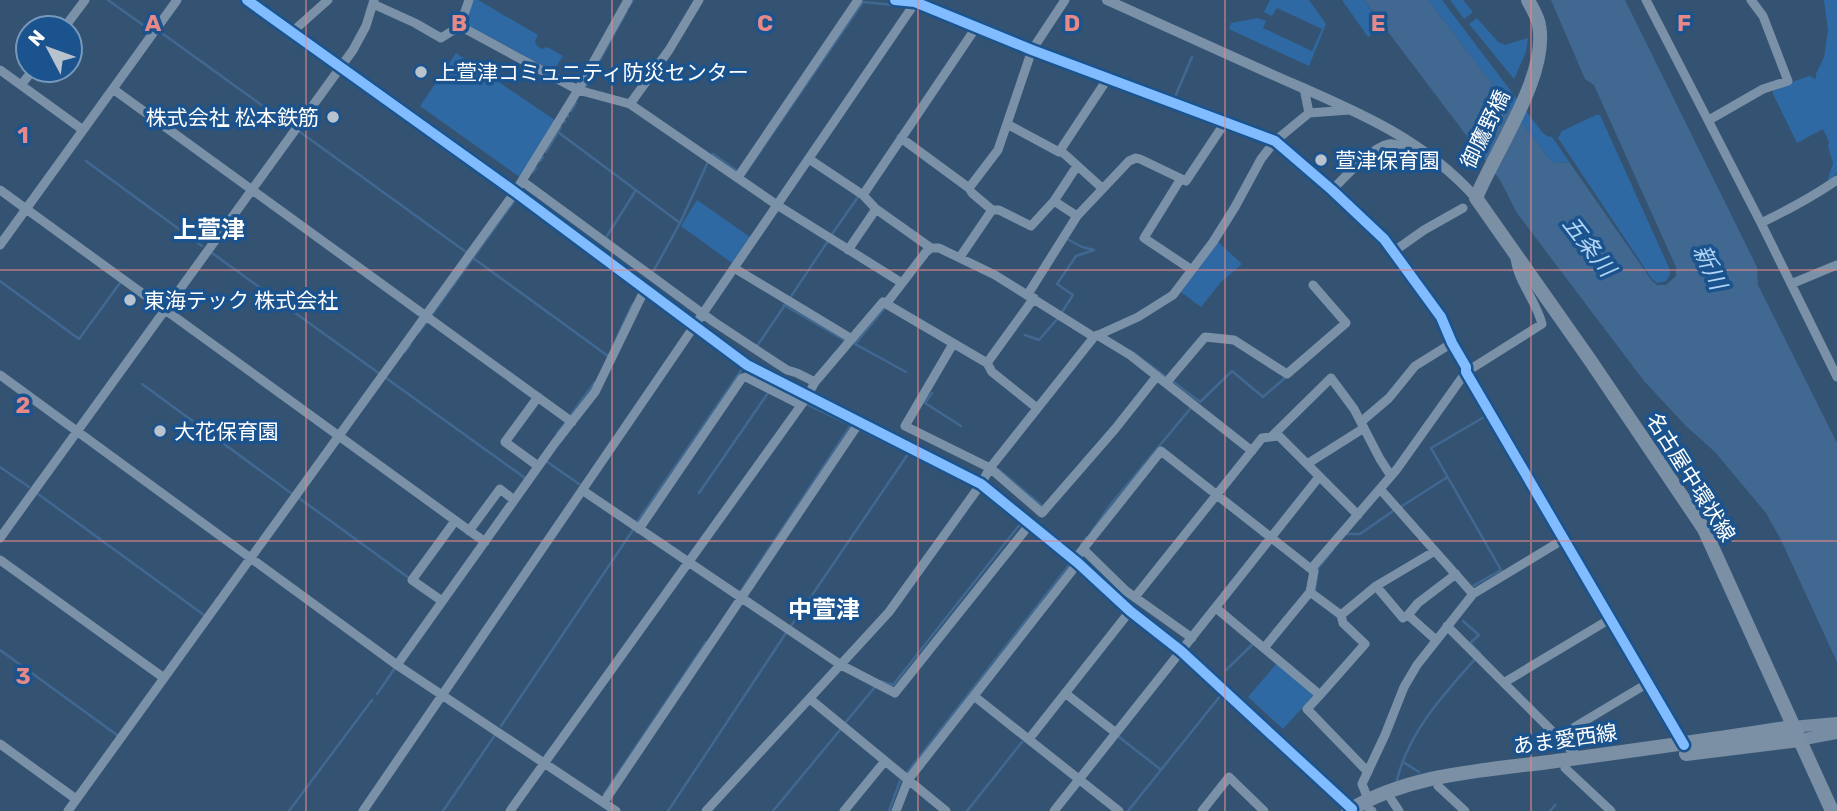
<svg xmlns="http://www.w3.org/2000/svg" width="1837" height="811" font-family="Rubik,'Noto Sans JP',sans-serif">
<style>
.green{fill:#2e69a3}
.water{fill:#406891}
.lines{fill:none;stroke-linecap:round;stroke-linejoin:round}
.stream{stroke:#406891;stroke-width:2.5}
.minor{stroke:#7b91a7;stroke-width:9}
.tertiary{stroke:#7b91a7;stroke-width:10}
.secondary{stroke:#778da3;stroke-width:12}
.primary{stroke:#7b8fa5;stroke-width:14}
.cycleway-casing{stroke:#1a538d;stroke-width:15}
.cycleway{stroke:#80bcff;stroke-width:10}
.grid{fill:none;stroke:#e88989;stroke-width:2;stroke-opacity:0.55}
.poi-dot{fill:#b8c3ce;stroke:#1a538d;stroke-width:2.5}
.labels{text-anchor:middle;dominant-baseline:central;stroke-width:7;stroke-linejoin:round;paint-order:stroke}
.poi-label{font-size:21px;fill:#fff;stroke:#1a538d;text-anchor:start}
.street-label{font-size:21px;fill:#fff;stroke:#1a538d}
.water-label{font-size:23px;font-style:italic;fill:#b2d4f5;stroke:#1a538d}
.quarter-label{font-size:24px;font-weight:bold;fill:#fff;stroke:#1a538d}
.grid-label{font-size:23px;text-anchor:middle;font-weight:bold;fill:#e88989;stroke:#1a538d;stroke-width:7;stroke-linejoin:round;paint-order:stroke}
</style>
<rect width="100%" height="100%" fill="#345373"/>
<path class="green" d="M472,0h6l60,35 -3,6 2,5 5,3 5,-2 16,9 -10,15 -89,-48z
M1270,0h39l17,24 -17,42 -80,-37 2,-6 27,-5 8,3 -3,7 49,23 10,-22 -45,-21 -5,8 -8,-4z
M1342,0h22l17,24 -1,4 -12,9z
M1428,0h14l100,132 5,4 5,1 18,26 -18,-1z
M1450,0h13l10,12 -9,7z
M1824,0h13v172l-7,9 -2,-2 5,-16 -5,-17 1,-4 -6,-13 -26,14 -24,-49v-5l36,-13 7,3v-5l8,-17 4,-26z
M1477,18l21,24 7,3 23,-7 -2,14 -12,27 -45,-55z
M456,53l100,68 -35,57 -101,-72z
M1596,115h4l69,153 1,6 -4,7 -9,2 -5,-4 -94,-141 4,-7z
M697,200l53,37 -18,26 -51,-37z
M1218,242l24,22 -21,18 -20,25 -20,-15z
M1278,662l37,32 -32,35 -35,-32z"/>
<path class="water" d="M1364,0h64l124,162 18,1 82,118 5,4h9l10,-9v-9l-82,-182 -9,-6 -34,-79h74l132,267 1,18 79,158v219l-56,-122 -15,-27 -51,-61 -29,-26 -42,-45 -127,-168 -17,-33z"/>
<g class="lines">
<path class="stream" d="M108,0l42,30
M629,7l4,-7
M917,9l54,21
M159,31l133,96
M597,65l30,-54
M585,88l10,-19
M1175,97l17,-40
M571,111l5,-8
M398,115l7,5
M568,117v-2
M564,122l1,-1
M412,125l4,3
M300,132l166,120
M558,132l122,91
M426,135l4,3
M438,144l5,3
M546,152l15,-25
M713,154l24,17
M455,156l12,8
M86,161l116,85
M540,161l3,-4
M473,168l13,10
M533,172l3,-4
M744,175l119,-173 42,4
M491,181l12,9
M832,234l26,-37
M607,236l29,-46
M212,253l168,121
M473,258l135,98
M653,272l27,-49 28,-61
M0,281l79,58 41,-56
M790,298l38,-57
M784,305l60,35
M884,309l-29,35 51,28
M1062,312l11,-17 -16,-11 19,-28 18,-6 -12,-3 -15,-8
M431,316l84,-116
M419,332l8,-10
M1025,335l14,5 20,-23
M757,346l28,-41
M612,348l21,-45
M405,352l5,-7
M1134,353l32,24
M386,378l139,100
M1172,381l28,21 32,-31 31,26 23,-20
M142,384l149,109
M932,393l-7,10 36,23
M806,404l45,21
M570,416l25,-34
M860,430l112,55
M557,433l9,-11
M546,461l33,23
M0,467l29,20
M998,469l43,36
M982,492l39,31
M699,493l69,-100
M38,494l166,121
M299,498l110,80
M1402,506l44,-28
M637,522l105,-153 58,30
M1092,531l19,-27 79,-95
M1346,534h14l33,-23
M1081,544l6,-7
M1473,586l28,-16 -70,-122 55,-32
M1315,590l3,-22 15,-18
M740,592l111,-167
M1463,621l16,14 -9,8 10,10
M791,626l117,-172
M0,650l117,85
M1226,670l27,-26
M880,681l13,4 128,-162
M377,694l18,-26
M845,723l30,-36
M501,726l132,-196
M1119,737l41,32
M1403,762l16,10
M906,774l164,-210 -40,-34
M1397,780c12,-49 47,-86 79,-122
M604,794l102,-152
M289,811l83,-111
M443,811l52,-76
M668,811l118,-178
M773,811l67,-81
M889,811l11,-30
M967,811l55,-69
M1128,811l93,-116
M1550,811l5,-6"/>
<path class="minor" d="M247,0l268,192 232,173 234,119 97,79 52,48 51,40 171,158
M895,0l20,2 117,48 243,91 57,49 52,49 57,78 11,26 14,24v5l218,373
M1646,0l115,223 76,154
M373,4l42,19 26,15 19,-12 118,64 52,14 147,101 125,78
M460,26l9,-26
M64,28l21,-28
M292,32l36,-32
M0,70l83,60
M21,85l12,-15
M1304,88l5,25
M113,89l459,333
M630,104l39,-54 30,-50
M1709,120l54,-31 25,-8 -25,-65 -12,-16
M1007,124l52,28 49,-74
M901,138l68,50 29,-38 34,-100 33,-50
M1060,150l42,38
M809,159l54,36 114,-169
M738,177l120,-177
M1180,180l-36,58 48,32
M522,181l192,141 73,48 10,3 18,9
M969,188l3,5 20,17
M0,190l485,352
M1332,190c12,-12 45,-49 61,-46 13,2 23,11 37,12
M1054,201l23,-35
M876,209l55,39
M1761,223c29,-14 50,-25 76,-43
M0,245l177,-245
M848,250l28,-41 -13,-14
M1393,252l31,-22 39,-22
M960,257l32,-47h7l32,16 23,-25 23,15
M734,268l118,71
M1791,284l46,-19
M1028,294l49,-78 52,-55 7,-3 4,1 46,22 40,-60
M886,304l40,-52 5,-4h8l56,27 99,62
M1097,335l33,20 122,96
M953,344l-48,82 85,42 52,45 73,-84 42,-53
M987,363l47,-65
M0,375l397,290 219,146
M1166,383l39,-46 29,3 53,34 59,-51 -33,-38
M538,397l-33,45 33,24
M1362,421l27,-23 26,-32 37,-23
M1271,437l60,-59 23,31 26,50 11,17
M1307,464l57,-36
M1380,489l93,105
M582,490l259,175 54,28 135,-169
M639,529l103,-151 4,-1 55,28
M469,531l31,-42 14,11
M0,538l353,-488 13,-24 8,-26
M1083,549l43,42 66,47
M0,560l164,118
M1376,586l27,32 5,-3 28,25
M1310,592l31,23 2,8 22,21 -45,51
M1135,597l127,-159 17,-2 79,79
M442,601l-30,-21 43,-59
M1216,608l104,87 -13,14 61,63
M1341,615l35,-29 59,-35
M1408,615l10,-12 38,-29
M1447,626l132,132
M1264,648l46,-56 4,-21 -3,-2
M397,665l158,-222 40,-51 50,-103
M1505,682l105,-63
M1065,693l51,40
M974,696l145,115
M810,699l136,112
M1558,737l90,-54
M1029,739l101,-128
M0,744l76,55
M1565,768l46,43
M1438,786l27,25
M1368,799l-6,-15 23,-49 19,-48 13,-22 56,-71 91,-55
M1391,799l8,12
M604,802l255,-379
M1369,810l3,1
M68,811l447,-619 63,-102 50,-90
M363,811l554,-811
M510,811l297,-414 8,-15 68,-80 104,61 5,9 45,36
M706,811l183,-199 92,-128 9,-16 104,-131 44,-20 35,-22 40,-53 22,-35 26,-48 14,-18 34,-28 40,-3
M844,811l41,-50
M896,811l12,-31 170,-217 1,-9 82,-103 150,118 86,-100 69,-97 76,-48c-6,-24 -25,-43 -27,-67
M1054,811l265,-334
M1202,811l27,-34 35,34"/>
<path class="tertiary" d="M1107,0c55,25 110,50 166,75 75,33 147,60 203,123"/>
<path class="secondary" d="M1792,727l45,-4
M1799,740l38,-7"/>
<path class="primary" d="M1528,0c4,8 10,17 11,25 10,50 -44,126 -63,173l114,162 114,169 128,282
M1686,754l113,-14
M1348,811c61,-37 132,-40 201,-49 81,-11 162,-22 243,-35"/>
<g class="cycleway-casing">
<path id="cycleway" d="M247,0l268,192 232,173 234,119 97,79 52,48 51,40 171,158
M895,0l20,2 117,48 243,91 57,49 52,49 57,78 11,26 14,24v5l218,373"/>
</g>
<use href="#cycleway" class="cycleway"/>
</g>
<path class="grid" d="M306,0v811M612,0v811M918,0v811M1225,0v811M1531,0v811M0,270h1837M0,541h1837"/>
<g class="poi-dot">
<circle cx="421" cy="72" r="7"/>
<circle cx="333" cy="117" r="7"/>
<circle cx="1321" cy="160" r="7"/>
<circle cx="130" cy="300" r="7"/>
<circle cx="160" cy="431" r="7"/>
</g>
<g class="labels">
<g class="poi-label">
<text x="435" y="72">上萱津コミュニティ防災センター</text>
<text x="319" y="117" text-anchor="end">株式会社 松本鉄筋</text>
<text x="1335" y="160">萱津保育園</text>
<text x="144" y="300">東海テック 株式会社</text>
<text x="174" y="431">大花保育園</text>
</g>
<g class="street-label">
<text transform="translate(1485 129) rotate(-64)">御鷹野橋</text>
<text transform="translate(1691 477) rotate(58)">名古屋中環状線</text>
<text transform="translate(1565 739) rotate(-8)">あま愛西線</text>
</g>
<g class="water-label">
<text transform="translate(1589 246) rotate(52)">五条川</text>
<text transform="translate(1710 267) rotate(65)">新川</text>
</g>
<g class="quarter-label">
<text x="209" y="230">上萱津</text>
<text x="824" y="610">中萱津</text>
</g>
</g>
<g class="grid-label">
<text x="153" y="31">A</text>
<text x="459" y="31">B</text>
<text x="765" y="31">C</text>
<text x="1072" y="31">D</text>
<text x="1378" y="31">E</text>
<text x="1684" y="31">F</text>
<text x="23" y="143">1</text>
<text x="23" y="413">2</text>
<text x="23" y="684">3</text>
</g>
<g transform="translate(49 49) rotate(311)"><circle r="33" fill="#1a538d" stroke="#7698bb" stroke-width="2"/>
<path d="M0-5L12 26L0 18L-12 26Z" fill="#b8c3ce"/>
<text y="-10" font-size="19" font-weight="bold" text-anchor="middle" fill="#ffffff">N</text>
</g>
</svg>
